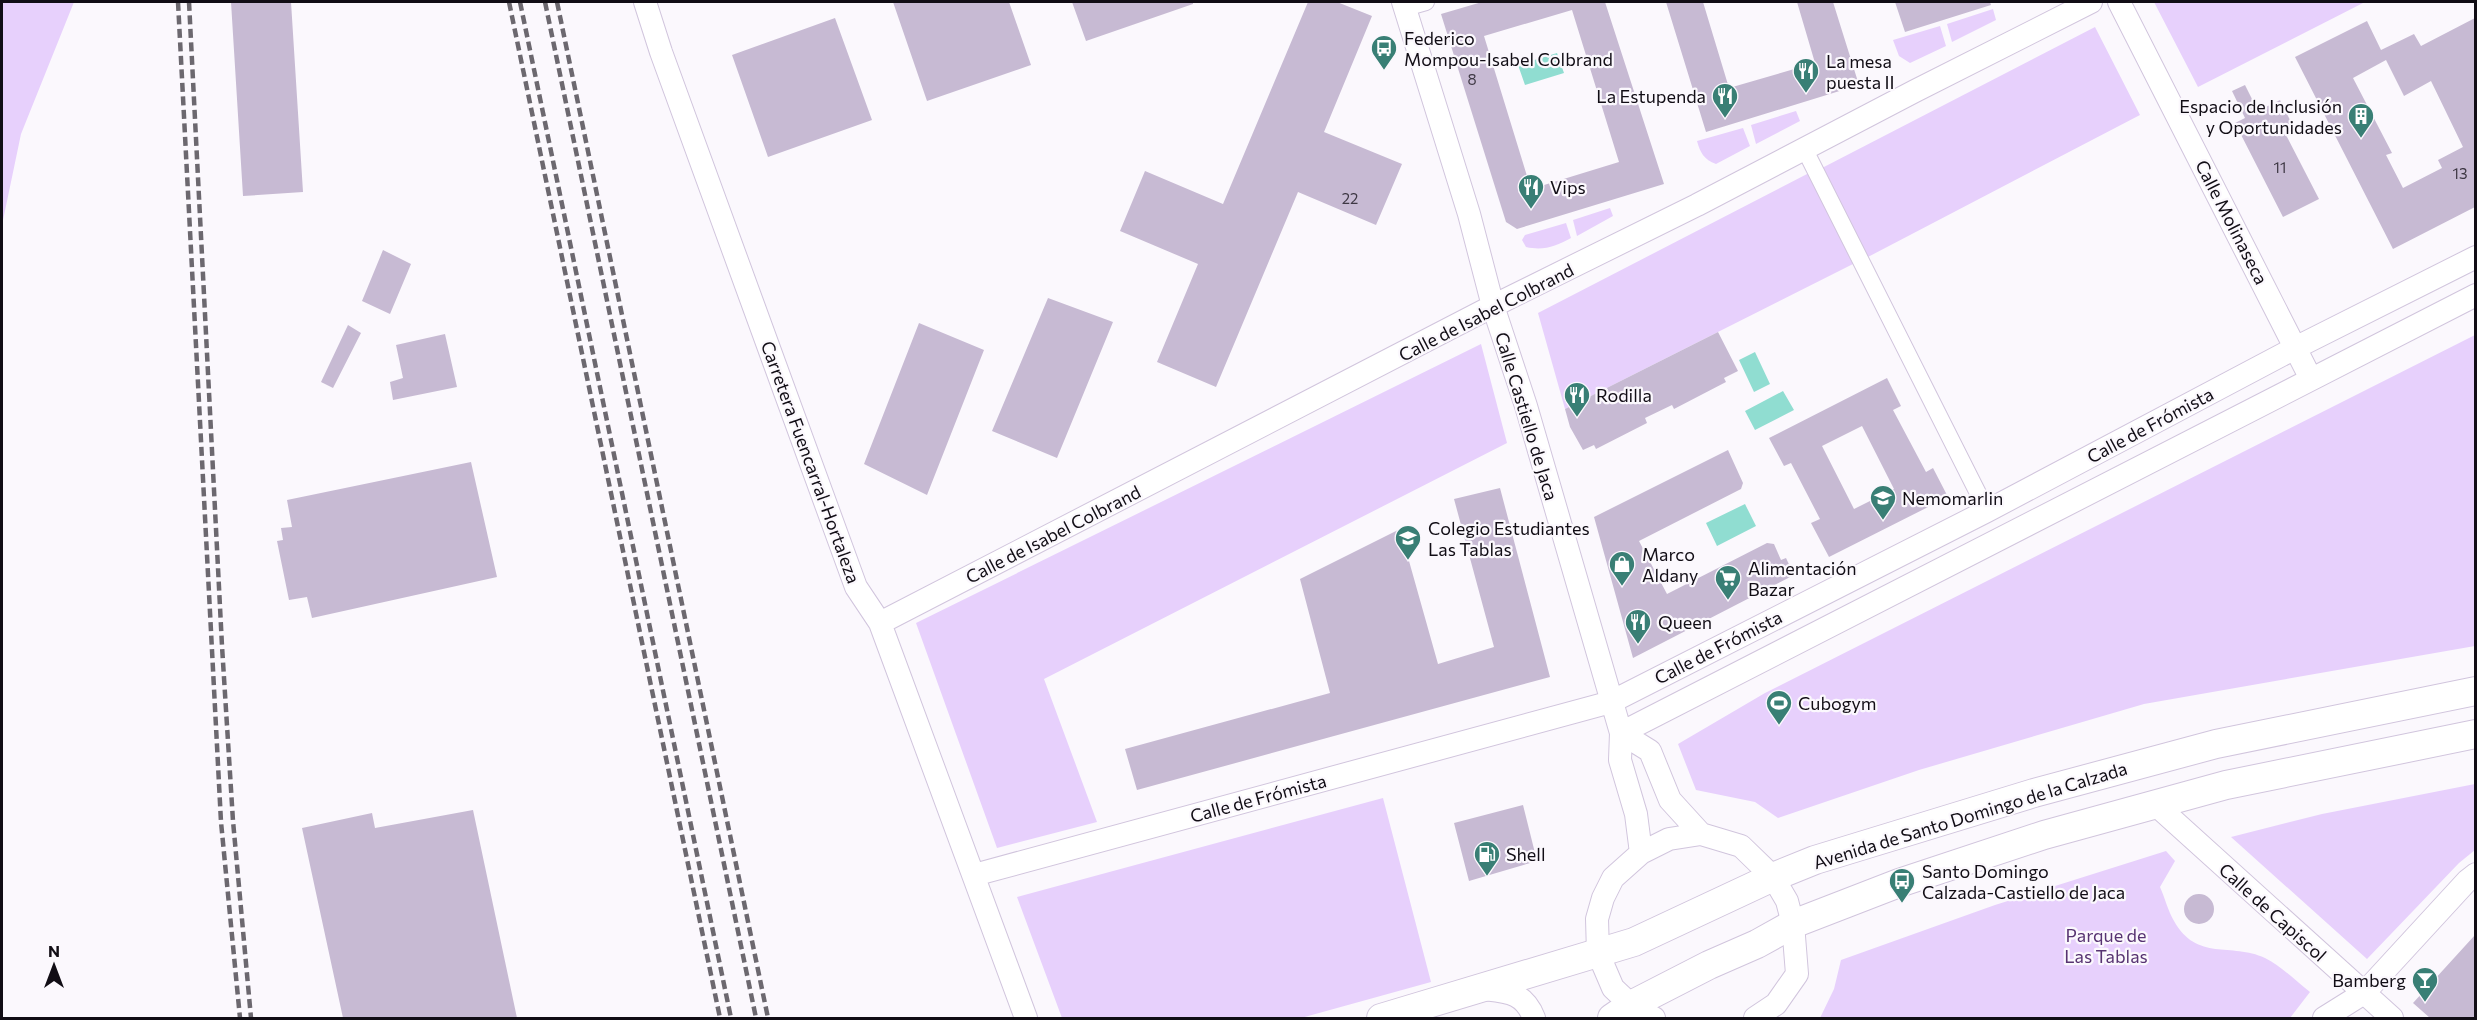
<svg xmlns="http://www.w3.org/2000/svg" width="2477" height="1020" font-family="Commissioner,sans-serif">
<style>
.green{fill:#e7d0fc}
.water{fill:#90ddd1}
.building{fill:#c7bad3;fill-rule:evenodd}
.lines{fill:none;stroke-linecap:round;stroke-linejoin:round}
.pedestrian-casing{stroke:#d1c5dd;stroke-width:18}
.minor-casing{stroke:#d1c5dd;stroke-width:24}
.tertiary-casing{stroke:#d1c5dd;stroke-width:30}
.pedestrian{stroke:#fff;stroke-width:16}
.minor{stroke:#fff;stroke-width:22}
.tertiary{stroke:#fff;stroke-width:28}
.rail{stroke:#6c686f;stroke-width:4.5;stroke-dasharray:9 4.5;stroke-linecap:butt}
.labels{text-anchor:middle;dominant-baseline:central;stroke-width:4.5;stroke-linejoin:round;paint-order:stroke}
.number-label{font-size:15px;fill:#3e3844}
.poi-label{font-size:18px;fill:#110d15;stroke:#fbf8fd;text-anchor:start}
.street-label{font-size:18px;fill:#110d15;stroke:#fbf8fd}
.park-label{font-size:18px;fill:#573372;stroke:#fbf8fd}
</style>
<rect width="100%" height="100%" fill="#fbf8fd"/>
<path class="green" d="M2,2h72l-53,132 -19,91z
M2154,2h211l-167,85z
M1993,9l3,11 -44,22 -5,-18z
M1940,26l6,20 -36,17 -11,-7 -6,-16z
M2095,27l45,88 -274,143 -44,-90z
M1796,111l4,10 -44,23 -5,-19z
M1743,128l7,18 -34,18c-12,-4 -16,-12 -19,-23z
M1809,173l44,91 -288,145 -27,-96z
M1610,208l3,8 -36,20 -4,-16z
M1566,223l5,15c-15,8 -27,13 -45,9l-4,-7 3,-5z
M2475,335v311l-331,58 -225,66 -141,48 -23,-16 -59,-12 -18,-46 87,-51z
M1481,344l26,99 -463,236 53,143 -100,26 -81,-225z
M2475,784v66l-16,13 -92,96 -136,-122 91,-23z
M1383,798l48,184 -130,36h-239l-45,-121z
M2166,851l9,10 -15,26c5,11 8,24 14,34 23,41 57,21 91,37 16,8 31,23 45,34l-20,26h-470l14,-29 7,-29 154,-55z"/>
<path class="water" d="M1557,53l7,20 -39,12 -7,-20z
M1755,352l15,32 -16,8 -15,-32z
M1783,391l11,19 -39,20 -10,-19z
M1745,504l11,22 -39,20 -11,-23z"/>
<path class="building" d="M231,2h60l12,190 -60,4z
M893,2h116l22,63 -104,36z
M1072,2h121v2l-107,37z
M1308,2h29l35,14 -48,116 78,32 -26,61 -78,-33 -82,195 -59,-25 41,-98 -78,-33 25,-60 78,33z
M1482,2h123l59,182 -147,45 -11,-7 -65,-208zM1572,10l47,152 -88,27 -47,-153z
M1666,2h37l26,86 86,-25 -18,-61h36l26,83 -153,47z
M1895,2h95l1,3 -86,27z
M835,18l37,102 -104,37 -36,-102z
M2475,18v189l-82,42 -98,-192 72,-36 14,29 33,-16 7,12zM2386,60l18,36 27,-15 32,66 -25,13 4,8 -39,20 -17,-33 6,-2 -39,-75z
M2245,85l13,26 22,-11 15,30 -9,5 33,64 -36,18 -48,-94 10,-5 -13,-27z
M383,250l28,14 -21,50 -28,-13z
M1048,298l65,24 -56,136 -65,-27z
M919,323l65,27 -57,145 -63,-31z
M348,325l13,8 -28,55 -12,-6z
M1718,332l20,39 -14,7 2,4 -52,27 -2,-4 -27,13 2,5 -51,26 -2,-4 -11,5 -13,-23 -5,-18z
M445,334l12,53 -64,13 -3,-18 13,-4 -7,-33z
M1887,378l14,28 -8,4 33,62 7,-4 15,29 -119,60 -18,-34 9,-4 -29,-56 -7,3 -15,-28zM1862,426l32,63 -40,20 -32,-63z
M1728,450l15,33 -2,6 -102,52 28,53 100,-51 7,1 7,16 5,-2 8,17 -161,83 -39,-141z
M471,462l26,115 -185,41 -5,-21 -18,3 -12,-59 6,-1 -2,-12 11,-1 -5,-27z
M1500,488l50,189 -413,113 -12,-41 205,-56 -30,-114 100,-50 38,135 56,-17 -40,-148z
M1523,805l14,56 -68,20 -15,-58z
M473,810l44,208h-174l-41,-190 70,-15 3,15z
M2184 909a15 15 0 1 1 30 0a15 15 0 1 1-30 0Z
M2475,935v83h-45l-17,-15z"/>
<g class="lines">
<g class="pedestrian-casing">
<path id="pedestrian" d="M1405,8l21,-6
M1804,148l183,363"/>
</g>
<g class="minor-casing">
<path id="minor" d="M645,2l16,50 195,535 24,36 146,395
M1403,2l66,212 24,92 33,100 95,327 -1,27 16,54 5,39
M2119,2l192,377
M880,623l613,-317 204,-101 218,-114 176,-89
M1621,733l855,-438
M1621,733l29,18 20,49 31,34
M2155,804l237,214
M974,875l637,-173 376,-191 310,-164 179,-90
M1483,989c25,3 41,3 51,29
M1654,1018l-23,-13 -18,-17 -15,-35 -1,-34 6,-21 10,-20 28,-25 28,-14 32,-5 40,12 32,31 14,24 6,23 4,50 -21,30 -21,14
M2324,1018l40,-25 103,-112 9,-7"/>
</g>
<g class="tertiary-casing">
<path id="tertiary" d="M1381,1018l253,-76 139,-65 42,-17 219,-67 182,-49 260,-53
M1612,1018l19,-13 78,-40 48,-21 36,-20 106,-41 145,-48 182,-50 250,-51"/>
</g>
<use href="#pedestrian" class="pedestrian"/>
<use href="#minor" class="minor"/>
<use href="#tertiary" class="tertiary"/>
<path class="rail" d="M178,2l43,820 19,196
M189,2l33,644 11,175 18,197
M509,2l211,1016
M520,2l211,1016
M545,2l211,1016
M557,2l211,1016"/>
</g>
<defs>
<g id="bus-pin" transform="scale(1.35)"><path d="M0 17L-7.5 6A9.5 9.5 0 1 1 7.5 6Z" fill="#397f75" stroke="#fbf8fd"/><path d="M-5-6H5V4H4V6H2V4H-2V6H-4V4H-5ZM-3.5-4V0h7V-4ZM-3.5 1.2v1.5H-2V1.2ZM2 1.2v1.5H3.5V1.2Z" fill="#fff"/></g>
<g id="restaurant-pin" transform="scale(1.35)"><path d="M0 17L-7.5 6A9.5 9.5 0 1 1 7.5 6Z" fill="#397f75" stroke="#fbf8fd"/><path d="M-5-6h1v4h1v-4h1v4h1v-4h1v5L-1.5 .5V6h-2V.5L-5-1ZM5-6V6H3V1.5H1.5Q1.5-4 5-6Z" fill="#fff"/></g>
<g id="building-pin" transform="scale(1.35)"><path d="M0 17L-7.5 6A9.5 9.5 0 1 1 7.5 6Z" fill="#397f75" stroke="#fbf8fd"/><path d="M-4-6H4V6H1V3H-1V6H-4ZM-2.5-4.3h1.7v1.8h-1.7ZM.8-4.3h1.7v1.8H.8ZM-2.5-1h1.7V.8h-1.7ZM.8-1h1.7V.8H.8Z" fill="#fff"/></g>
<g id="school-pin" transform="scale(1.35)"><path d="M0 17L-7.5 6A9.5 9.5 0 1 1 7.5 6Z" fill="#397f75" stroke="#fbf8fd"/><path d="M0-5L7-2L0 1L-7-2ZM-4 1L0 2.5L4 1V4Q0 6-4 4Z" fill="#fff"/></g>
<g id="shop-pin" transform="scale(1.35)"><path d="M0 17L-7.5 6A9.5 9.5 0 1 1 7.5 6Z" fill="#397f75" stroke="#fbf8fd"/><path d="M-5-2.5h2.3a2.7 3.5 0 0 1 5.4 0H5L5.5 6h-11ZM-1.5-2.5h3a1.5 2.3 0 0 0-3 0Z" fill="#fff"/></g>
<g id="supermarket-pin" transform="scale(1.35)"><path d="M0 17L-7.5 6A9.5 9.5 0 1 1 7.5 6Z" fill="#397f75" stroke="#fbf8fd"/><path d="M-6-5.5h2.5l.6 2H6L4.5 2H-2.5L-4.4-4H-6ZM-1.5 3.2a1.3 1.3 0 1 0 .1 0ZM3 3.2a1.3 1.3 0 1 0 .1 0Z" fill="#fff"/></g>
<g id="stadium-pin" transform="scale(1.35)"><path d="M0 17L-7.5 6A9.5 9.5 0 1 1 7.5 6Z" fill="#397f75" stroke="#fbf8fd"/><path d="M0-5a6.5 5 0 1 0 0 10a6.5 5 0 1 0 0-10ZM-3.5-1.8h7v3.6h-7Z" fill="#fff"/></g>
<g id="fuel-pin" transform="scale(1.35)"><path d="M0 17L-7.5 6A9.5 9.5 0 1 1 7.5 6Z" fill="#397f75" stroke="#fbf8fd"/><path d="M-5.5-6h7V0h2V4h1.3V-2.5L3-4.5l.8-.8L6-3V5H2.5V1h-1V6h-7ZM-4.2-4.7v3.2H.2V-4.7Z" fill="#fff"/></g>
<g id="bar-pin" transform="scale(1.35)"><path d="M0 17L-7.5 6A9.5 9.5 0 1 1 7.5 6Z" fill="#397f75" stroke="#fbf8fd"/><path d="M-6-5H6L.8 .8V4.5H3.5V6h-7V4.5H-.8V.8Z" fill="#fff"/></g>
</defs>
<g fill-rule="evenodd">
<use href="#bus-pin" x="1384" y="48"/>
<use href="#restaurant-pin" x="1806" y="71"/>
<use href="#restaurant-pin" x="1725" y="96"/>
<use href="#building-pin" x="2361" y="116"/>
<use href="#restaurant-pin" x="1531" y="187"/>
<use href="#restaurant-pin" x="1577" y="395"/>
<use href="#school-pin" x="1883" y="498"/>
<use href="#school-pin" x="1408" y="538"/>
<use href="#shop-pin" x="1622" y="564"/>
<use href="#supermarket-pin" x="1728" y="578"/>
<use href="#restaurant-pin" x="1638" y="622"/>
<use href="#stadium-pin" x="1779" y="703"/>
<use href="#fuel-pin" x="1487" y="854"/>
<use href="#bus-pin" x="1902" y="881"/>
<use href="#bar-pin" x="2425" y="980"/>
</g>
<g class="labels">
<g class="number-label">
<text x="1472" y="79">8</text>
<text x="2280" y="167">11</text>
<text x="2460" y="173">13</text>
<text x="1350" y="198">22</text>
</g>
<g class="poi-label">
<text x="1404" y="38">Federico<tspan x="1404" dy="21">Mompou-Isabel Colbrand</tspan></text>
<text x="1826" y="61">La mesa<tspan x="1826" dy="21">puesta II</tspan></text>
<text x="1706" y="96" text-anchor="end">La Estupenda</text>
<text x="2342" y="106" text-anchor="end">Espacio de Inclusión<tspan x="2342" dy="21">y Oportunidades</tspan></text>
<text x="1550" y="187">Vips</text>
<text x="1596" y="395">Rodilla</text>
<text x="1902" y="498">Nemomarlin</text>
<text x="1428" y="528">Colegio Estudiantes<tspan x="1428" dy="21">Las Tablas</tspan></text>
<text x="1642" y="554">Marco<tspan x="1642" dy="21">Aldany</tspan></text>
<text x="1748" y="568">Alimentación<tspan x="1748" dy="21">Bazar</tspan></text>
<text x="1658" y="622">Queen</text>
<text x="1798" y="703">Cubogym</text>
<text x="1506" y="854">Shell</text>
<text x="1922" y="871">Santo Domingo<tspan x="1922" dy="21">Calzada-Castiello de Jaca</tspan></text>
<text x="2406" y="980" text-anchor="end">Bamberg</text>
</g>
<g class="street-label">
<text transform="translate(2232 222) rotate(63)">Calle Molinaseca</text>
<text transform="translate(1486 312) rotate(-27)">Calle de Isabel Colbrand</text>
<text transform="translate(1527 416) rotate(73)">Calle Castiello de Jaca</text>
<text transform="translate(2150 425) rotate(-28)">Calle de Frómista</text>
<text transform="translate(811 462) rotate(70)">Carretera Fuencarral-Hortaleza</text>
<text transform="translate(1053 534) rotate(-27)">Calle de Isabel Colbrand</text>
<text transform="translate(1718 647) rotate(-27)">Calle de Frómista</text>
<text transform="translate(1258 798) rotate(-15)">Calle de Frómista</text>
<text transform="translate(1970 815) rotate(-17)">Avenida de Santo Domingo de la Calzada</text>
<text transform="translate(2273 912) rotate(42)">Calle de Capiscol</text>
</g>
<g class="park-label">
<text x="2106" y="935">Parque de<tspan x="2106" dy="21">Las Tablas</tspan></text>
</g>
</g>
<rect width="2477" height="1020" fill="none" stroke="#110d15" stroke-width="6"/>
<g transform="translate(54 966)" stroke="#fbf8fd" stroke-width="4.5" paint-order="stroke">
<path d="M0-4.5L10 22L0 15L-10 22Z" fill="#110d15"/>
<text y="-9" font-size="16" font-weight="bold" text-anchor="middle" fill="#110d15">N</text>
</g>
</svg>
